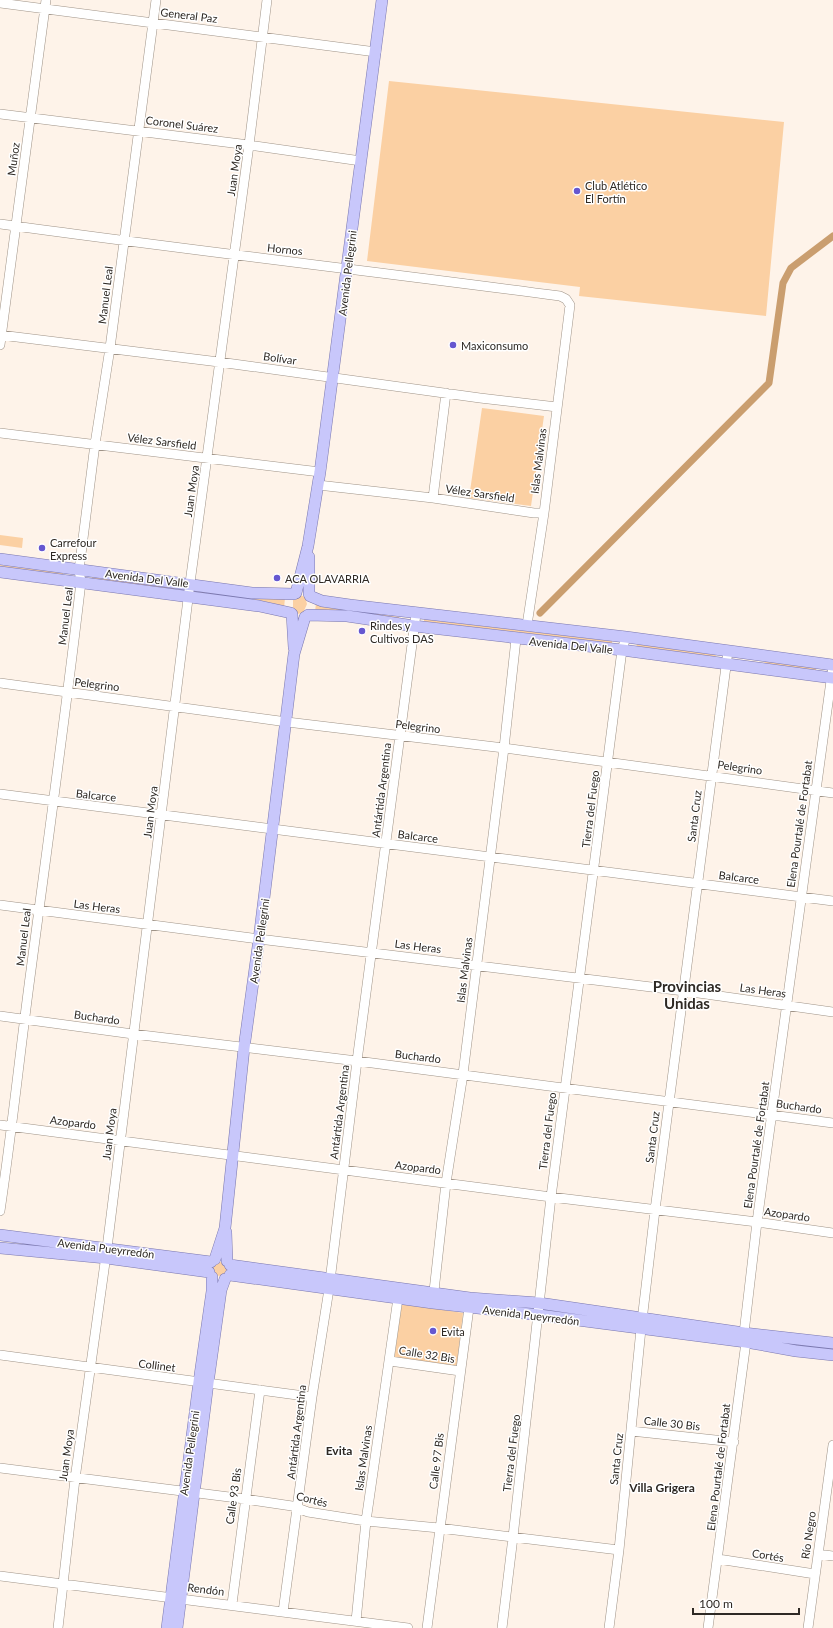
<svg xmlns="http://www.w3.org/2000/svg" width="833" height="1628" font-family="Lato,sans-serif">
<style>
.green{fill:#fbd0a3}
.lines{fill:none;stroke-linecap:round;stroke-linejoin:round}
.canal{stroke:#ca9e6f;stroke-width:7}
.minor-casing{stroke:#9f9387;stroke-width:10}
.major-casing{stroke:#7a77ae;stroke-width:12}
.minor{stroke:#fff;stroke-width:9}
.major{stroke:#c8c7fb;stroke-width:11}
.poi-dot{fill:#6557d0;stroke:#fff;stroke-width:1.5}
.labels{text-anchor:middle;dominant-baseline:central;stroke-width:3;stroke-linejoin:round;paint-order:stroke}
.street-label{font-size:11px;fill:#2e2924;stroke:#fff}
.poi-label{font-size:11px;fill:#2e2924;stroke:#fff;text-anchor:start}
.neighbourhood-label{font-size:12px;font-weight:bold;fill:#2e2924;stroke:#fff}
.district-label{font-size:15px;font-weight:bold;fill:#2e2924;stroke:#fff}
</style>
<rect width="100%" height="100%" fill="#fef3e9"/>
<path class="green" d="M389,81l395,41 -18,194 -187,-20 1,-9 -213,-26z
M482,408l62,8 -13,90 -62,-8z
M0,535l23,3 -1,10 -22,-3z
M0,565l63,8v2l-63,-8z
M92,577l82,11v2l-82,-11z
M198,591l63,8 24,-1 -1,10 -12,-5 -11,-2 -63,-8z
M300,595l5,2 2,7 -4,9 -6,1 -4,-4v-10z
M316,603l8,4 75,10v3l-84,-8z
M424,619l188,22v4l-188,-22z
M637,644l79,10 -1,4 -79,-10z
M739,660l25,3 3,-3 49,7v4z
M213 1269a7 7 0 1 1 14 0a7 7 0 1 1-14 0Z
M402,1303l61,10 -6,51 -3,3 -60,-8z"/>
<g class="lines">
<path class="canal" d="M540,613l229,-230 14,-100 8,-15 42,-32"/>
<g class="minor-casing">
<path id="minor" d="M0,3l376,49
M0,114l249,31 112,16
M0,224c186,26 373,47 560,72l6,3 4,6 -26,208 -17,112
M0,335l219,27 261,36 77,9
M0,345l46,-345
M0,433l320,39
M318,485l115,13 101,15h10
M433,498l13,-105
M0,683l287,39 217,26 329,45
M0,794l833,107
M0,905l259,34 425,52 149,21
M0,1016l133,18 224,27 476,62
M0,1125l551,72 206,25 76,11
M0,1211c12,-80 20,-160 31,-241 17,-129 35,-259 50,-388l-2,-12 16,-126 15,-96 46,-348
M433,1300l13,-117 17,-109 41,-326 12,-109
M0,1355l312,42
M390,1361l70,10
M631,1431l103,11
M0,1468l245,31 47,7 16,6 58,9 73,7 180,22
M818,1554l15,2
M718,1559l97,15
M0,1576l408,52
M232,1604l28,-214
M283,1612l29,-215 17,-108 28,-228 59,-447
M356,1621l10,-100 32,-223
M58,1628l17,-149 32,-231 83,-665 59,-438 18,-145
M427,1628l43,-328
M502,1628l11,-91 38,-340 71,-547 4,-13
M609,1628l10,-78 22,-221 14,-119 73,-559
M708,1628l38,-286 -2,-9 13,-111 76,-556
M808,1628l25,-183"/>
</g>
<g class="major-casing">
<path id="major" d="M0,559l252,34 42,1
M0,572l259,34 32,7
M296,593l12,-47 12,-74 62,-472
M309,594v-37
M310,596l12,5 28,4 276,32 207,28
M292,614l2,34
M308,615l39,1 67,10 208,24 211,28
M226,1232l1,29
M0,1235l211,27
M0,1248l106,10 103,14
M215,1259l10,-31 19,-180 15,-109 35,-285 11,-37
M230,1265l240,33 69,5 205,30 89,10
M230,1275l203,28 106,12 207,27 50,9 37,4
M167,1628l32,-246 13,-91v-14
M177,1628l31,-245 13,-93 4,-11"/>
</g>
<use href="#minor" class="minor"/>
<use href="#major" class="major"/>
</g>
<g class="poi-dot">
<circle cx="577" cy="191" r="4"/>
<circle cx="453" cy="345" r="4"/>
<circle cx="42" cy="548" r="4"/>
<circle cx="277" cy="578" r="4"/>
<circle cx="362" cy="631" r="4"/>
<circle cx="433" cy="1331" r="4"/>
</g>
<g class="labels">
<g class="street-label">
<text transform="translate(189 15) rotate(7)">General Paz</text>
<text transform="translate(182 124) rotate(7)">Coronel Suárez</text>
<text transform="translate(13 159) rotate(-82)">Muñoz</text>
<text transform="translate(234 170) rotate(-82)">Juan Moya</text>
<text transform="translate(285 249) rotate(6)">Hornos</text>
<text transform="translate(347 273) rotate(-83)">Avenida Pellegrini</text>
<text transform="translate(105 295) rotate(-83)">Manuel Leal</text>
<text transform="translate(280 358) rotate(8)">Bolívar</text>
<text transform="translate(162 441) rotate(7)">Vélez Sarsfield</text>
<text transform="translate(538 461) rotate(-83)">Islas Malvinas</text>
<text transform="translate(191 491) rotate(-82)">Juan Moya</text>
<text transform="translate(480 493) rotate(8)">Vélez Sarsfield</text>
<text transform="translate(147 578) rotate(7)">Avenida Del Valle</text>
<text transform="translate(65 616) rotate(-83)">Manuel Leal</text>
<text transform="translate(571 645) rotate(6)">Avenida Del Valle</text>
<text transform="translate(97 684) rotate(7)">Pelegrino</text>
<text transform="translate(418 726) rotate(7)">Pelegrino</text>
<text transform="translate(740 767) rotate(8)">Pelegrino</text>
<text transform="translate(381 790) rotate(-83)">Antártida Argentina</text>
<text transform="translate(96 795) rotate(6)">Balcarce</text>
<text transform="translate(590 809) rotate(-83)">Tierra del Fuego</text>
<text transform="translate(150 812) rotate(-83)">Juan Moya</text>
<text transform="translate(694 816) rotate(-83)">Santa Cruz</text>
<text transform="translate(799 824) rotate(-82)">Elena Pourtalé de Fortabat</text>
<text transform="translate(418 836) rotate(7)">Balcarce</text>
<text transform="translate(739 877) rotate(7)">Balcarce</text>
<text transform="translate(97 906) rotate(7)">Las Heras</text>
<text transform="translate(23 937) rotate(-83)">Manuel Leal</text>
<text transform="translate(259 941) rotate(-82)">Avenida Pellegrini</text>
<text transform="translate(418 946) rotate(7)">Las Heras</text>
<text transform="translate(464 970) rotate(-83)">Islas Malvinas</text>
<text transform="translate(763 990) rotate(8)">Las Heras</text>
<text transform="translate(97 1017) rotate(8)">Buchardo</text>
<text transform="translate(418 1056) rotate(7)">Buchardo</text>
<text transform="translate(799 1106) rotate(8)">Buchardo</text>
<text transform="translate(339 1112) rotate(-83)">Antártida Argentina</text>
<text transform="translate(73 1122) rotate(7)">Azopardo</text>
<text transform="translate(547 1131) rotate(-83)">Tierra del Fuego</text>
<text transform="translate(109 1134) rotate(-83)">Juan Moya</text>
<text transform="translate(652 1137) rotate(-83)">Santa Cruz</text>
<text transform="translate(756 1145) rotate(-82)">Elena Pourtalé de Fortabat</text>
<text transform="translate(418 1167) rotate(7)">Azopardo</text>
<text transform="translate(787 1214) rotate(8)">Azopardo</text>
<text transform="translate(106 1248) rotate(7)">Avenida Pueyrredón</text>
<text transform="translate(531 1315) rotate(7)">Avenida Pueyrredón</text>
<text transform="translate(427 1354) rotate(9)">Calle 32 Bis</text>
<text transform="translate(157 1365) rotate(7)">Collinet</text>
<text transform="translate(672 1423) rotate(6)">Calle 30 Bis</text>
<text transform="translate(296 1432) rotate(-83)">Antártida Argentina</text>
<text transform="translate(189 1453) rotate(-82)">Avenida Pellegrini</text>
<text transform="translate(511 1453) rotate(-83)">Tierra del Fuego</text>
<text transform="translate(66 1455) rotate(-82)">Juan Moya</text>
<text transform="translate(363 1458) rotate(-82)">Islas Malvinas</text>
<text transform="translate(616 1459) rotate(-84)">Santa Cruz</text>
<text transform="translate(436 1461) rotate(-83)">Calle 97 Bis</text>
<text transform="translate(718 1467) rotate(-83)">Elena Pourtalé de Fortabat</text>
<text transform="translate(233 1496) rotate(-82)">Calle 93 Bis</text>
<text transform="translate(312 1499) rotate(14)">Cortés</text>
<text transform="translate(808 1535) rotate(-82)">Río Negro</text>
<text transform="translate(768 1555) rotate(9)">Cortés</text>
<text transform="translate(206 1589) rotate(7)">Rendón</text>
</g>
<g class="poi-label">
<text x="585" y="185">Club Atlético<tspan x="585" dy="13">El Fortín</tspan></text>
<text x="461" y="345">Maxiconsumo</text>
<text x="50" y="542">Carrefour<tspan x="50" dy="13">Express</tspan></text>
<text x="285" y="578">ACA OLAVARRIA</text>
<text x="370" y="625">Rindes y<tspan x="370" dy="13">Cultivos DAS</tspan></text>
<text x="441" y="1331">Evita</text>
</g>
<g class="neighbourhood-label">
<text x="339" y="1450">Evita</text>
<text x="662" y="1487">Villa Grigera</text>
</g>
<g class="district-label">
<text x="687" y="986">Provincias<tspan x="687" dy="17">Unidas</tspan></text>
</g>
</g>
<path d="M693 1608v6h106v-6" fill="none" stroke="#2e2924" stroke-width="2"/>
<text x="699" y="1608" font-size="12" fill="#2e2924" stroke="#ffffff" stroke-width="3" paint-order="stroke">100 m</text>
</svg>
